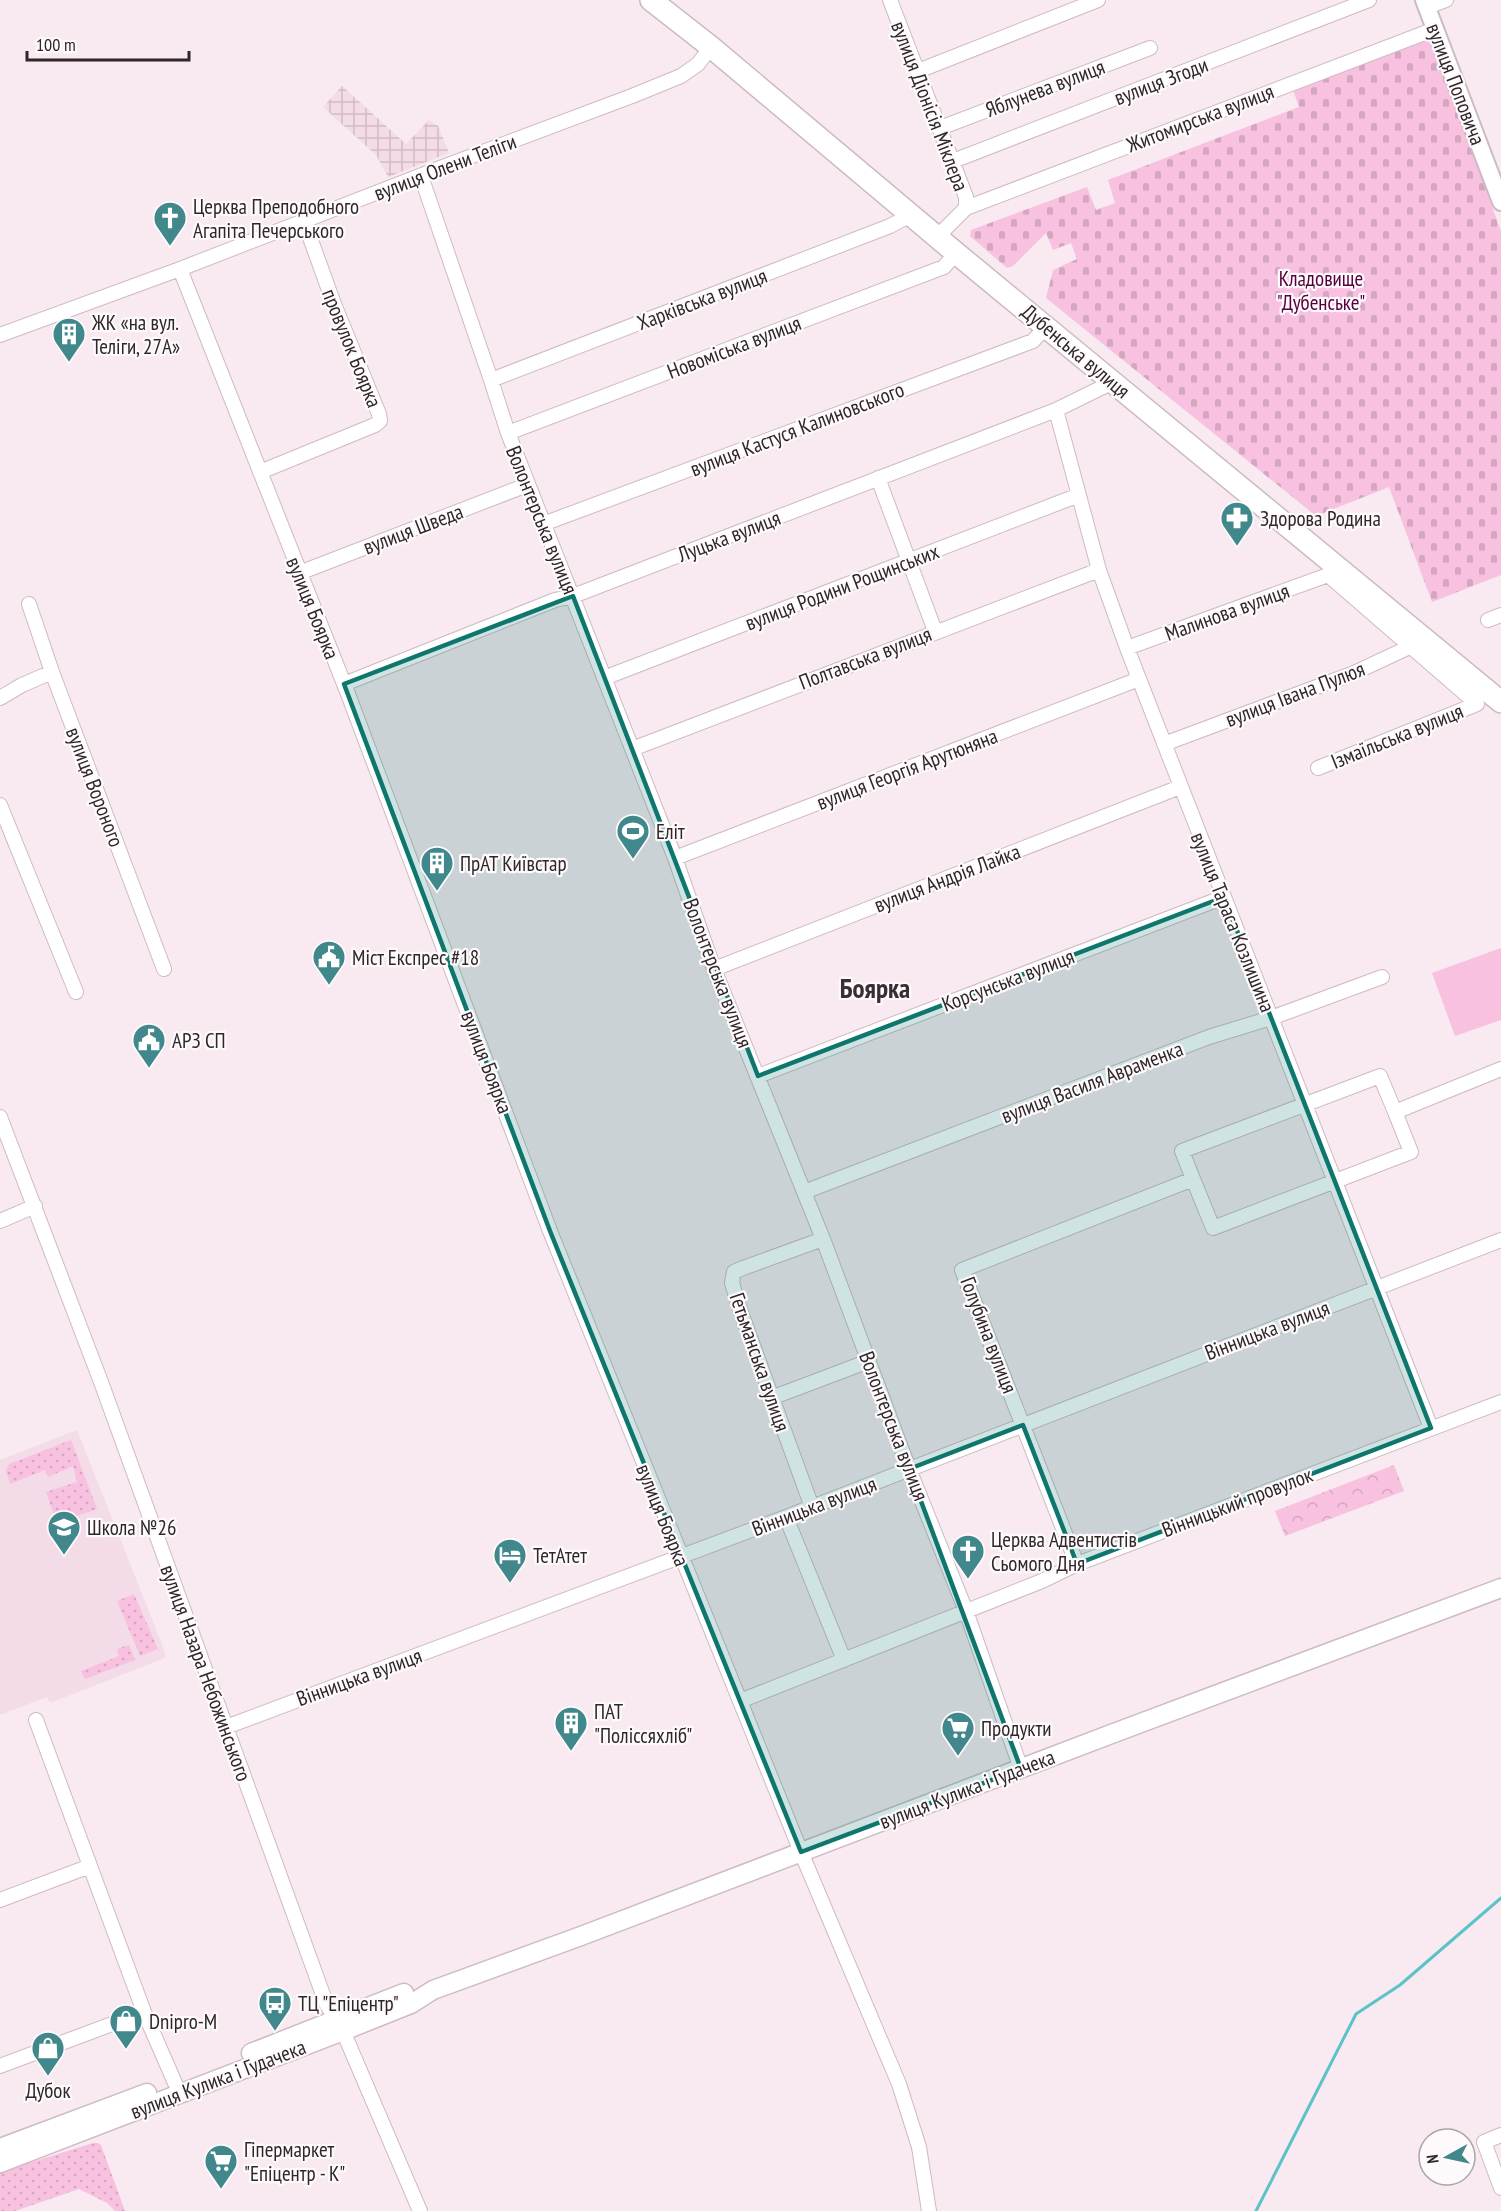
<svg xmlns="http://www.w3.org/2000/svg" width="1501" height="2211" font-family="'PT Sans Narrow',sans-serif">
<style>
.built{fill:#f4dbe8}
.industrial{fill:url(#industrial-grid)}
.grass{fill:url(#grass-dots)}
.forest{fill:url(#forest-crowns)}
.cemetery{fill:url(#cemetery-stones)}
.garden{fill:#f7c1df}
.lines{fill:none;stroke-linecap:round;stroke-linejoin:round}
.stream{stroke:#59c3c8;stroke-width:3}
.minor-casing{stroke:#ccbbc4;stroke-width:16}
.tertiary-casing{stroke:#ccbbc4;stroke-width:20}
.secondary-casing{stroke:#ccbbc4;stroke-width:21}
.primary-casing{stroke:#ccbbc4;stroke-width:24}
.minor{stroke:#fff;stroke-width:14}
.tertiary{stroke:#fff;stroke-width:16}
.secondary{stroke:#fff;stroke-width:18}
.primary{stroke:#fff;stroke-width:21}
.marked{fill:#0f766e;fill-opacity:0.2;stroke:#0f766e;stroke-width:4.5;stroke-linejoin:round}
.labels{text-anchor:middle;dominant-baseline:central;stroke-width:4.5;stroke-linejoin:round;paint-order:stroke}
.street-label{font-size:21px;fill:#2d272a;stroke:#fefafc}
.poi-label{font-size:21px;fill:#2d272a;stroke:#fefafc;text-anchor:start}
.park-label{font-size:21px;fill:#55003c;stroke:#fefafc}
.district-label{font-size:27px;font-weight:bold;fill:#3a2d34;stroke:#fefafc}
</style>
<defs>
<pattern id="industrial-grid" width="8" height="8" patternUnits="userSpaceOnUse" patternTransform="scale(1.5)"><rect width="8" height="8" fill="#f4dbe8"/><path d="M0 4h8M4 0v8" fill="none" stroke="#d2bcc7"/></pattern>
<pattern id="grass-dots" width="8" height="8" patternUnits="userSpaceOnUse" patternTransform="scale(1.5)"><rect width="8" height="8" fill="#f7c1df"/><path d="M2 2h.1M6 6h.1" fill="none" stroke="#d4a6c0" stroke-width="1.8" stroke-linecap="round"/></pattern>
<pattern id="forest-crowns" width="20" height="18" patternUnits="userSpaceOnUse" patternTransform="scale(1.5)"><rect width="20" height="18" fill="#f7c1df"/><path d="M2 6a3 3 0 1 1 6 0M12 15a3 3 0 1 1 6 0" fill="none" stroke="#d4a6c0"/></pattern>
<pattern id="cemetery-stones" width="16" height="16" patternUnits="userSpaceOnUse" patternTransform="scale(1.5)"><rect width="16" height="16" fill="#f7c1df"/><path d="M2 7V4a2 2 0 0 1 4 0v3zM10 15v-3a2 2 0 0 1 4 0v3z" fill="#d4a6c0"/></pattern>
</defs>
<rect width="100%" height="100%" fill="#f9e9f1"/>
<path class="built" d="M77,1430l88,222v6l-115,45 -3,-6 -47,18v-255z"/>
<path class="industrial" d="M342,86l64,58 23,-24 9,6 11,27 -61,24 -12,-22 -53,-48z"/>
<path class="grass" d="M71,1440l26,69 -40,14 -11,-31 31,-10 -4,-16 -25,11 -3,-7 -35,14 -4,-14 3,-6z
M134,1594l24,55 -18,7 -23,-55z
M129,1645l6,15 -50,19 -4,-8 38,-15 -2,-7z
M93,2143h5l3,2 24,66h-10l-8,-8 -28,-14 -64,22h-15v-39z"/>
<path class="forest" d="M1394,1465l10,26 -119,45 -10,-25z"/>
<path class="cemetery" d="M1429,36l72,195v344l-69,27 -43,-115 -73,29 -270,-218 7,-28 24,-11 -6,-16 -18,7 -7,-17 -33,33 -6,2 -37,-32 1,-6 116,-43 9,23 19,-7 -7,-23 191,-73 -8,-23z"/>
<path class="garden" d="M1501,948v72l-46,16 -23,-63z"/>
<g class="lines">
<path class="stream" d="M1256,2211l100,-197 44,-29 101,-87"/>
<g class="minor-casing">
<path id="minor" d="M890,0l76,197v11l-28,28
M1427,7l19,-7
M918,71l180,-71
M940,128l210,-80
M953,161l416,-161
M421,176l70,204 17,53 167,425 39,111 109,270 86,230 57,142 55,158
M966,208l469,-179
M180,269l168,425 202,537 251,621 98,232 20,63 10,64
M0,335l180,-66 260,-101 192,-72 49,-20 17,-12 13,-17
M491,380l399,-154 21,-11
M1056,410l43,160 28,78 304,780
M508,433l436,-166 12,-14
M260,472l115,-47 5,-4 -1,-7 -45,-110 -30,-83
M878,478l57,153
M543,524l490,-183 13,-14
M299,573l228,-88
M29,604l23,68 112,297
M1488,620l13,-5
M1127,648l201,-73 149,129 -159,64
M604,678l475,-183
M344,684l211,-84 18,-4 483,-186 57,-28
M0,698l22,-13 30,-13
M1164,744l190,-71 64,-30
M632,749l467,-179
M0,805l76,187
M675,858l464,-179
M714,969l466,-182
M758,1076l466,-179
M0,1117l101,265 225,621 17,28 77,180
M1193,1179l20,49 198,-76 -16,-40
M804,1192l405,-155 62,-19 111,-41
M0,1221l35,-15
M771,1398l98,-37
M812,1507l-72,-197 -8,-27 2,-11 9,-4 80,-29
M786,1517l58,143
M1077,1564l-115,-294 231,-91 -11,-28 198,-75 15,36 106,-43
M740,1701l302,-120 35,-17 424,-162
M36,1720l108,292 31,71
M226,1727l560,-210 715,-277
M0,1900l90,-34
M0,2066l144,-54
M1501,2135l-17,7 17,46"/>
</g>
<g class="tertiary-casing">
<path id="tertiary" d="M1424,0l77,202"/>
</g>
<g class="secondary-casing">
<path id="secondary" d="M251,2053l153,-60
M0,2148l147,-55
M0,2163l343,-132 68,-27 22,-14 148,-54 533,-203 387,-145"/>
</g>
<g class="primary-casing">
<path id="primary" d="M651,0l60,47 245,206 545,449"/>
</g>
<use href="#minor" class="minor"/>
<use href="#tertiary" class="tertiary"/>
<use href="#secondary" class="secondary"/>
<use href="#primary" class="primary"/>
</g>
<path class="marked" d="M573,596l185,480 466,-179 207,531 -354,136 -54,-139 -114,44 112,300 -220,83 -251,-621 -206,-547z"/>
<defs>
<g id="church-pin" transform="scale(1.725)"><path d="M0 17L-7.5 6A9.5 9.5 0 1 1 7.5 6Z" fill="#40888c" stroke="#fefafc"/><path d="M-1.2-6h2.4v3.5h3.3v2.4h-3.3V6h-2.4V-.1h-3.3v-2.4h3.3Z" fill="#fff"/></g>
<g id="building-pin" transform="scale(1.725)"><path d="M0 17L-7.5 6A9.5 9.5 0 1 1 7.5 6Z" fill="#40888c" stroke="#fefafc"/><path d="M-4-6H4V6H1V3H-1V6H-4ZM-2.5-4.3h1.7v1.8h-1.7ZM.8-4.3h1.7v1.8H.8ZM-2.5-1h1.7V.8h-1.7ZM.8-1h1.7V.8H.8Z" fill="#fff"/></g>
<g id="pharmacy-pin" transform="scale(1.725)"><path d="M0 17L-7.5 6A9.5 9.5 0 1 1 7.5 6Z" fill="#40888c" stroke="#fefafc"/><path d="M-2-6h4v4h4v4h-4v4h-4v-4h-4v-4h4Z" fill="#fff"/></g>
<g id="stadium-pin" transform="scale(1.725)"><path d="M0 17L-7.5 6A9.5 9.5 0 1 1 7.5 6Z" fill="#40888c" stroke="#fefafc"/><path d="M0-5a6.5 5 0 1 0 0 10a6.5 5 0 1 0 0-10ZM-3.5-1.8h7v3.6h-7Z" fill="#fff"/></g>
<g id="civic-pin" transform="scale(1.725)"><path d="M0 17L-7.5 6A9.5 9.5 0 1 1 7.5 6Z" fill="#40888c" stroke="#fefafc"/><path d="M-.6-6.5H3V-4.5H.6V-3L4-1V1h2V6H-6V1h2V-1L-.6-3ZM-1.2 2.5V6h2.4V2.5Z" fill="#fff"/></g>
<g id="school-pin" transform="scale(1.725)"><path d="M0 17L-7.5 6A9.5 9.5 0 1 1 7.5 6Z" fill="#40888c" stroke="#fefafc"/><path d="M0-5L7-2L0 1L-7-2ZM-4 1L0 2.5L4 1V4Q0 6-4 4Z" fill="#fff"/></g>
<g id="hotel-pin" transform="scale(1.725)"><path d="M0 17L-7.5 6A9.5 9.5 0 1 1 7.5 6Z" fill="#40888c" stroke="#fefafc"/><path d="M-6-4.5h1.5V1H6V5H4.5V3h-9V5H-6ZM-4 0a1.8 1.8 0 1 1 3.6 0ZM.5 0V-2.5h3Q6-2.5 6 0Z" fill="#fff"/></g>
<g id="supermarket-pin" transform="scale(1.725)"><path d="M0 17L-7.5 6A9.5 9.5 0 1 1 7.5 6Z" fill="#40888c" stroke="#fefafc"/><path d="M-6-5.5h2.5l.6 2H6L4.5 2H-2.5L-4.4-4H-6ZM-1.5 3.2a1.3 1.3 0 1 0 .1 0ZM3 3.2a1.3 1.3 0 1 0 .1 0Z" fill="#fff"/></g>
<g id="bus-pin" transform="scale(1.725)"><path d="M0 17L-7.5 6A9.5 9.5 0 1 1 7.5 6Z" fill="#40888c" stroke="#fefafc"/><path d="M-5-6H5V4H4V6H2V4H-2V6H-4V4H-5ZM-3.5-4V0h7V-4ZM-3.5 1.2v1.5H-2V1.2ZM2 1.2v1.5H3.5V1.2Z" fill="#fff"/></g>
<g id="shop-pin" transform="scale(1.725)"><path d="M0 17L-7.5 6A9.5 9.5 0 1 1 7.5 6Z" fill="#40888c" stroke="#fefafc"/><path d="M-5-2.5h2.3a2.7 3.5 0 0 1 5.4 0H5L5.5 6h-11ZM-1.5-2.5h3a1.5 2.3 0 0 0-3 0Z" fill="#fff"/></g>
</defs>
<g fill-rule="evenodd">
<use href="#church-pin" x="170" y="218"/>
<use href="#building-pin" x="69" y="334"/>
<use href="#pharmacy-pin" x="1237" y="518"/>
<use href="#stadium-pin" x="633" y="831"/>
<use href="#building-pin" x="437" y="863"/>
<use href="#civic-pin" x="329" y="957"/>
<use href="#civic-pin" x="149" y="1040"/>
<use href="#school-pin" x="64" y="1527"/>
<use href="#church-pin" x="968" y="1551"/>
<use href="#hotel-pin" x="510" y="1555"/>
<use href="#building-pin" x="571" y="1723"/>
<use href="#supermarket-pin" x="958" y="1728"/>
<use href="#bus-pin" x="275" y="2003"/>
<use href="#shop-pin" x="126" y="2021"/>
<use href="#shop-pin" x="48" y="2048"/>
<use href="#supermarket-pin" x="221" y="2161"/>
</g>
<g class="labels">
<g class="street-label">
<text transform="translate(1161 81) rotate(-21)">вулиця Згоди</text>
<text transform="translate(1456 84) rotate(69)">вулиця Поповича</text>
<text transform="translate(1045 88) rotate(-21)">Яблунева вулиця</text>
<text transform="translate(930 106) rotate(69)">вулиця Діонісія Міклера</text>
<text transform="translate(1200 118) rotate(-21)">Житомирська вулиця</text>
<text transform="translate(445 167) rotate(-21)">вулиця Олени Теліги</text>
<text transform="translate(702 299) rotate(-21)">Харківська вулиця</text>
<text transform="translate(734 347) rotate(-21)">Новоміська вулиця</text>
<text transform="translate(352 348) rotate(68)">провулок Боярка</text>
<text transform="translate(1076 351) rotate(40)">Дубенська вулиця</text>
<text transform="translate(797 429) rotate(-21)">вулиця Кастуся Калиновського</text>
<text transform="translate(542 520) rotate(68)">Волонтерська вулиця</text>
<text transform="translate(413 529) rotate(-21)">вулиця Шведа</text>
<text transform="translate(729 536) rotate(-21)">Луцька вулиця</text>
<text transform="translate(842 587) rotate(-21)">вулиця Родини Рощинських</text>
<text transform="translate(313 608) rotate(68)">вулиця Боярка</text>
<text transform="translate(1227 612) rotate(-20)">Малинова вулиця</text>
<text transform="translate(865 658) rotate(-21)">Полтавська вулиця</text>
<text transform="translate(1295 694) rotate(-21)">вулиця Івана Пулюя</text>
<text transform="translate(1397 736) rotate(-22)">Ізмаїльська вулиця</text>
<text transform="translate(907 769) rotate(-21)">вулиця Георгія Арутюняна</text>
<text transform="translate(95 787) rotate(69)">вулиця Вороного</text>
<text transform="translate(947 878) rotate(-21)">вулиця Андрія Лайка</text>
<text transform="translate(1233 922) rotate(68)">вулиця Тараса Козлишина</text>
<text transform="translate(718 973) rotate(69)">Волонтерська вулиця</text>
<text transform="translate(1008 980) rotate(-21)">Корсунська вулиця</text>
<text transform="translate(487 1062) rotate(69)">вулиця Боярка</text>
<text transform="translate(1092 1082) rotate(-21)">вулиця Василя Авраменка</text>
<text transform="translate(1267 1330) rotate(-21)">Вінницька вулиця</text>
<text transform="translate(989 1335) rotate(69)">Голубина вулиця</text>
<text transform="translate(760 1362) rotate(71)">Гетьманська вулиця</text>
<text transform="translate(894 1426) rotate(69)">Волонтерська вулиця</text>
<text transform="translate(1237 1502) rotate(-21)">Вінницький провулок</text>
<text transform="translate(814 1506) rotate(-21)">Вінницька вулиця</text>
<text transform="translate(663 1515) rotate(68)">вулиця Боярка</text>
<text transform="translate(206 1673) rotate(70)">вулиця Назара Небожинського</text>
<text transform="translate(359 1677) rotate(-20)">Вінницька вулиця</text>
<text transform="translate(967 1789) rotate(-21)">вулиця Кулика і Гудачека</text>
<text transform="translate(218 2079) rotate(-21)">вулиця Кулика і Гудачека</text>
</g>
<g class="poi-label">
<text x="193" y="206">Церква Преподобного<tspan x="193" dy="24">Агапіта Печерського</tspan></text>
<text x="92" y="322">ЖК «на вул.<tspan x="92" dy="24">Теліги, 27А»</tspan></text>
<text x="1260" y="518">Здорова Родина</text>
<text x="656" y="831">Еліт</text>
<text x="460" y="863">ПрАТ Київстар</text>
<text x="352" y="957">Міст Експрес #18</text>
<text x="172" y="1040">АРЗ СП</text>
<text x="87" y="1527">Школа №26</text>
<text x="991" y="1539">Церква Адвентистів<tspan x="991" dy="24">Сьомого Дня</tspan></text>
<text x="533" y="1555">ТетАтет</text>
<text x="594" y="1711">ПАТ<tspan x="594" dy="24">"Поліссяхліб"</tspan></text>
<text x="981" y="1728">Продукти</text>
<text x="298" y="2003">ТЦ "Епіцентр"</text>
<text x="149" y="2021">Dnipro-M</text>
<text x="48" y="2090" text-anchor="middle">Дубок</text>
<text x="244" y="2149">Гіпермаркет<tspan x="244" dy="24">"Епіцентр - К"</tspan></text>
</g>
<g class="park-label">
<text x="1321" y="278">Кладовище<tspan x="1321" dy="24">"Дубенське"</tspan></text>
</g>
<g class="district-label">
<text x="875" y="988">Боярка</text>
</g>
</g>
<g transform="translate(1447 2157) rotate(262)"><circle r="28" fill="#fefafc" stroke="#aaa6a8" stroke-width="1.5"/>
<path d="M0-4.5L10 22L0 15L-10 22Z" fill="#40888c"/>
<text y="-9" font-size="16" font-weight="bold" text-anchor="middle" fill="#2d272a">N</text>
</g>
<path d="M27 51v9h162v-9" fill="none" stroke="#2d272a" stroke-width="3"/>
<text x="36" y="51" font-size="18" fill="#2d272a" stroke="#fefafc" stroke-width="4.5" paint-order="stroke">100 m</text>
</svg>
